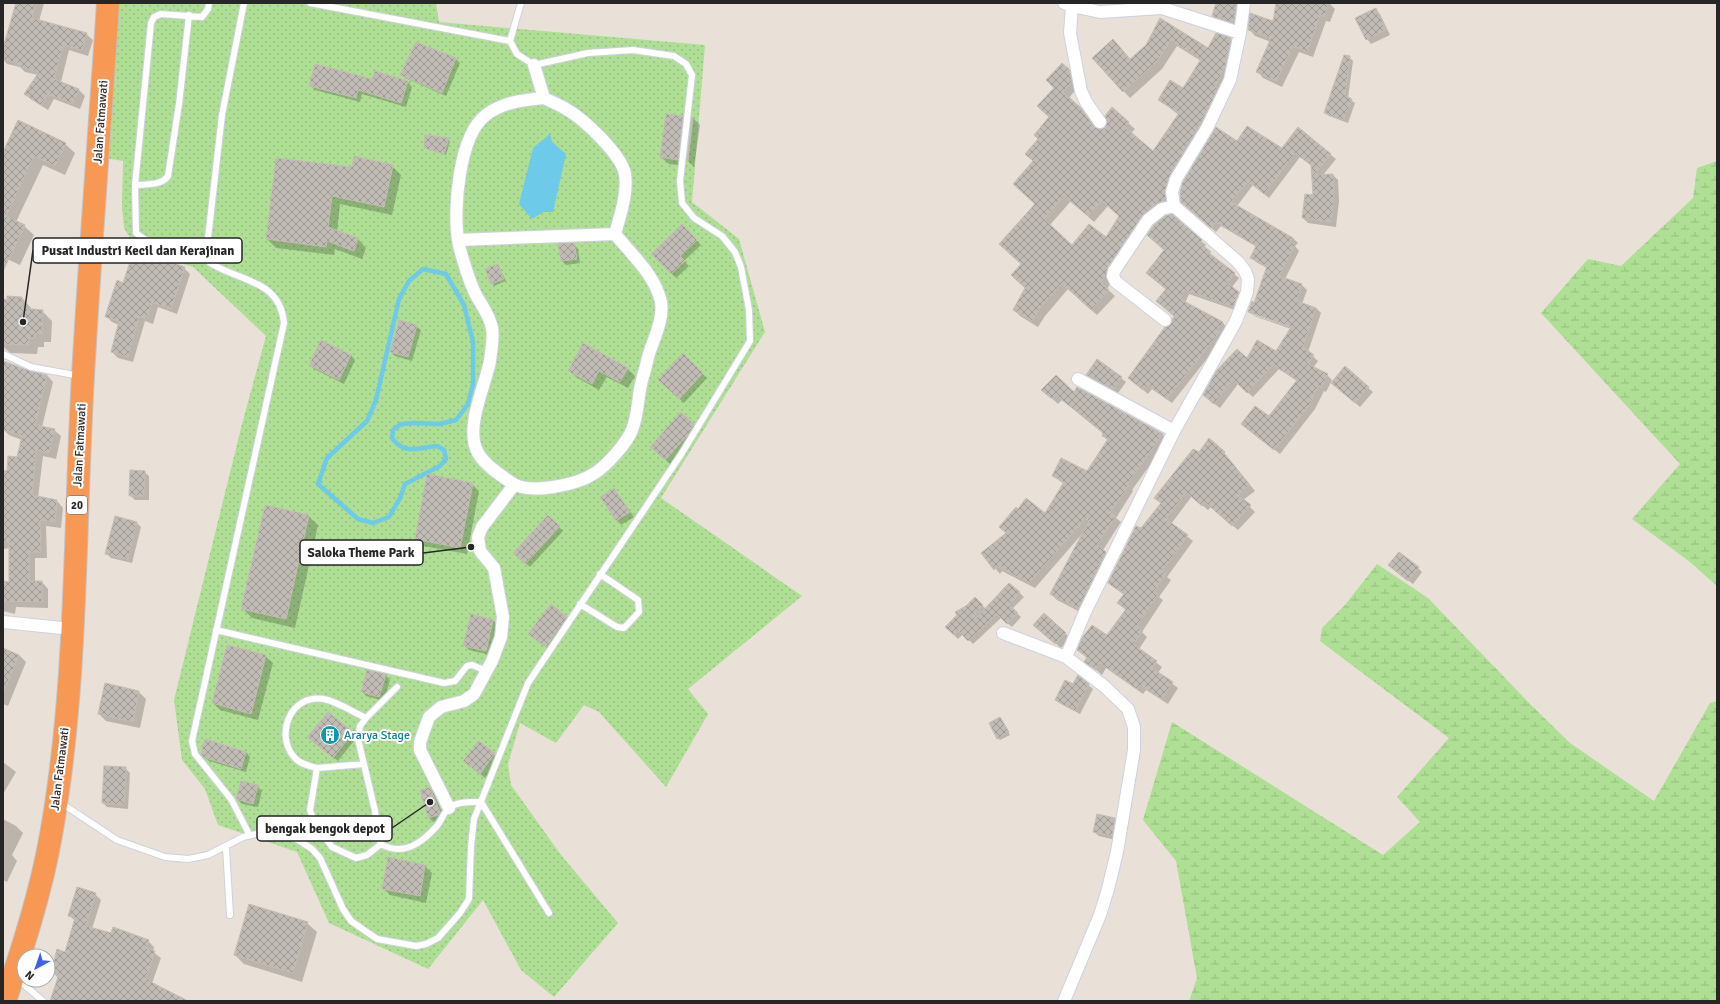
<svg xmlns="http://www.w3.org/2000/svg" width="1720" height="1004" font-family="Signika,sans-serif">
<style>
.grass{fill:url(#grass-dots)}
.wetland{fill:url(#wetland-marsh)}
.water{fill:#6dcae9}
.shadow{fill:#0003;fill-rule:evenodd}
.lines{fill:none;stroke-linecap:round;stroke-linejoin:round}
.stream{stroke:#6dcae9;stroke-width:4.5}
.building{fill:url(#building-cross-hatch);stroke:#c4bdb2;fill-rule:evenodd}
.lane-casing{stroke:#cdd1df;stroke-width:8}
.street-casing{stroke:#cdd1df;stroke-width:14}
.highway-casing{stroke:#c2c2c2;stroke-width:24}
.lane{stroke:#fff;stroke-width:6}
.street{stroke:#fff;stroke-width:12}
.highway{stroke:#f79855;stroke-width:22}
.labels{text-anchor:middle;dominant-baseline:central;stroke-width:4;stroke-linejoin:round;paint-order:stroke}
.shield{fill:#fff;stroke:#676767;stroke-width:1}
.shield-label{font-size:11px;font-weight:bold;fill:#262626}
.street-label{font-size:12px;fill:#262626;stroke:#fff}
.culture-label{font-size:12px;fill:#0d838f;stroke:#fff;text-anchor:start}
.leader{fill:none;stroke:#262626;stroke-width:1.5}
.callout-dot{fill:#262626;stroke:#fff;stroke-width:1.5}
.callout{fill:#fff;stroke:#262626;stroke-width:1.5}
.callout-label{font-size:13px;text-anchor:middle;font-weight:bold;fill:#262626}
</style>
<defs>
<pattern id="grass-dots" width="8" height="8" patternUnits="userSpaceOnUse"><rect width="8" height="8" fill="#afde95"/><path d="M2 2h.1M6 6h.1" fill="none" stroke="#96be80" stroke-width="1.8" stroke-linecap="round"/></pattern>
<pattern id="wetland-marsh" width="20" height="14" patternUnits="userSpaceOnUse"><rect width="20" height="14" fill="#afde95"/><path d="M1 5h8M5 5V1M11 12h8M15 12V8" fill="none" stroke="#96be80"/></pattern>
<pattern id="building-cross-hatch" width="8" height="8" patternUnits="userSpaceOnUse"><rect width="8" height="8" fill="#c1bbb5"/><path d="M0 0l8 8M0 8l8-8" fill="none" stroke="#9d9893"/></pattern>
</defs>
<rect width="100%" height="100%" fill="#e9e1d8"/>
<path class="grass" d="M116,3h320l3,19 266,23 -13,157 47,37 26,93 -104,166 141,98 -114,93 20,25 -42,73 -67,-75 -15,-7 -28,38 -36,-20 -12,41 3,21 50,70 57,68 -64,74 -33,-27 -38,-70 -55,69 -99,-46 -32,-71 -79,-27 -13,-36 -23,-29 -8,-60 68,-276 24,-88 -73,-69 -55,-16 -14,-23 -2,-21 1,-46 -18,-3z"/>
<path class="wetland" d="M1717,161v425l-27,-24 -58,-43 48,-55 -139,-151 47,-54 33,7 72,-68 4,-30z
M1377,564l51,34 102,106 40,39 84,58 56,-98 7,-2v300h-528l8,-23 -21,-117 -33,-41 29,-98 211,133 37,-33 -23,-25 52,-59 -129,-97 2,-13 23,-23z"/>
<path class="water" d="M550,134l2,8 14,12 -13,58h-10l-11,7 -13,-15 14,-56z"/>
<path class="shadow" d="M17,3h27l-5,18 47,13 7,6 -5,16 -19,-6 -8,32 18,8 6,6 -5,13 -26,-10 -6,11 -16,-10 -6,-6 12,-19 -13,-3 -5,-5 -13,-3 -4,-5v-8z
M1217,3h23v26l-21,-7 -6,-6z
M1277,3h52l6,6 -5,13 -4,-1 -13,36 -14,-5 -17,35 -19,-9 -6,-7 14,-29 -16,-6 -6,-7 25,-6z
M1375,10l5,4 10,21 -19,9 -4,-5z
M1161,19l48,30 22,-10 6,6 -6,28 -56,109 -4,25 -23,15 -41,67 8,7 -18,19 -29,-26 -23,27 -7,11 -18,-11 -6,-6 12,-22 -4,-24 14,-60 -2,-43 17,-44 5,-29 13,-18 6,7 2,11 -8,10 18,18 9,13 4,2 5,-2 7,-20 23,20 -4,4 22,19 26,-37 -20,-15 25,-10 17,-29 -24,-15 -15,23 -32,29 -37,-40 37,2 17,-15zM1071,201l23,21 14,-16 12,11 -14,22 -34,7 -23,-20z
M417,43l39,16 4,4 -14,33 -41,-18 -3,-4z
M1349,57l4,4 -5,37 7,5 -7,20 -19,-7 -4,-3z
M373,81l35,1 4,5 -6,20 -44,-13 -2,8 -45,-12 -5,-5z
M682,117l7,7 -4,42 -16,-2 -8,-7z
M693,118l7,7 -6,42 -6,-6z
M1298,128l38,31 -13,16h10l5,5 1,21 -3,26 -28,-4 -5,-5 11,-21 -2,-31 -12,-9 -31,41 -16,-13 -16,21 56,32 5,5 -3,3 4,5 -14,28 17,6 5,5 -5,14 14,4 5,5 -13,39 10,9 -5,7 14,7 5,5 -6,12 -2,-1 -9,18 -35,45 -33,-26 22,-10 28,-37 -18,-12 -26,28 -15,-13 -18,24 -11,-8 39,-40 29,-8 14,-23 -37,-13 -5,-5 6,-6 12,-37 -11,-6 -5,-5 6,-10 -36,-21 -5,6 -29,-25 51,-64 44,6zM1253,313l44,14 -1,2 -43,-14z
M448,139l2,2 -4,14 -21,-7z
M65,144l10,9 -10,22 -22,-10 -27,57 8,4 10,9 -14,30 -17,-8v-103z
M392,166l9,9 -9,40 -52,-11 -3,28 21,7 8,9 -4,11 -27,-10 -1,6 -58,-7 -9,-9 85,-71z
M682,226l19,19 -17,16 5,5 -13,12 -24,-24z
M1201,241l5,4 -2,2 10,11 25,20 -7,9 11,10 -5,14 -49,-17 -4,9 38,20 4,5 -3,9 -52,66 -20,-14 -4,5 -14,-12 38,-57 3,-9 -9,-27 -19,-16z
M574,244l4,5 2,14 -14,2 -5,-5z
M498,265l8,16 -12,5 -7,-17z
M184,268l6,6 -13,40 -19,-7 -5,17 -8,-3 -12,41 -15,-4 -6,-6 7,-27 -7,-3 -6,-6 18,-32z
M22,298l9,10v2l11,1 10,10 -1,21h-7v5h-6l-1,7 -27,-1 -7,-7v-46l5,2z
M416,326l5,4 -9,31 -17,-5 -4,-4z
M321,341l30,14 4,5 -11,24 -30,-15 -4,-4z
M583,344l45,25 7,7 -7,12 -21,-11 -8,13 -23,-13 -7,-7z
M683,355l24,23 -23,25 -21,-19z
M3,362l27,10 17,3 6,7 -11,45 12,3 7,6 -5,23 -13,-3 -5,42 19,3 6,7 -2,20 -15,-2 1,32h-12v24h7l6,7v19l-32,-1 -1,7 -12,-3v-29l7,2v-36l-7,1v-78l5,1 10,-14 4,-18 -13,-5 -6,-6z
M1345,368l28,24 -13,15 -23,-20z
M1087,375l34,3 5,4 -8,11 -26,-14z
M1043,390l31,3 88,41 6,6 -36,50 1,1 -17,27 5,4 -18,28 8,8 -27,56 -27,-14 -6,-6 31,-60 -47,54 -33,-17 -2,3 -18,-21 64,-38 18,-31 -11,-8 34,-4 21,-31 -5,-6 1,-2 -42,-33 -4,4z
M681,414l17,16 -6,9 -22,25 -14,-13z
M1224,453l31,38 -12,9 12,12 -17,18 -27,-23 -3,3 -16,-14 -21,28 22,17 -26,36 4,3 -12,17 4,3 -21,32 5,5 -8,12 23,18 -4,6 20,15 -10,16 -22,-14 -3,4 -37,-26 -4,7 -16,-14 1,-3 -9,-8 29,-13 19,-27 -8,-7 6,-8 -15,-12 32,-53 20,-27 -6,-5 44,-44z
M144,472l5,4v24h-14l-5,-5z
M472,484l7,7 -12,63 -44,-8 -7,-7z
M614,489l20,28 -13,8 -20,-28z
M308,516l10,9 -23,103 -43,-10 -10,-10z
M548,516l15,15 -33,36 -16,-14z
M137,523l4,4 -9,36 -21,-5 -5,-5z
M1418,568l4,4 -9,12 -19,-14z
M1010,584l14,13 -12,12 9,8 -9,10 -11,-9 -28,26 -10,-10 -5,5 -12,-12 29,-28 11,10z
M566,618l5,4 -20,29 -17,-13z
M493,621l4,4 -7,30 -21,-5 -5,-5z
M1039,629l26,4 5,5 -9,10z
M3,649l16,6 7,7 -18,44 -5,-2z
M265,656l8,7 -15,57 -38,-10 -7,-7z
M386,675l4,5 -6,21 -18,-5 -4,-5z
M105,685l34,7 7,7 -6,29 -34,-7 -7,-7z
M1073,685h15l5,4 -13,25 -19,-10 -5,-4z
M328,713l29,24 -19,24 -25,-19z
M1002,720l8,15 -10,5 -2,-2z
M479,742l20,17 -14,19 -16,-13z
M246,752l4,5 -4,15 -37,-11 -5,-4z
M3,762l13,10 -13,22z
M125,768l5,5 -2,36 -21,-2 -4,-4z
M257,786l5,5 -4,16 -16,-3 -5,-5z
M430,788l4,5 10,24 -11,5 -4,-4z
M3,819l13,7 7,7 -11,22 5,6 -10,21 -4,-2z
M1115,819l4,4 -3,17 -17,-4 -5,-4z
M388,858l37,8 7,7 -6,30 -36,-8 -7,-7z
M95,894l6,6 -9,29 19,6 37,6 6,6 -1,5 8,6 -9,25 31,18h-131l6,-23 -6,-7 14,-18 9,-32 -5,-5z
M307,923l10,9 -15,50 -58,-18 -9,-9z"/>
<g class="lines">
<path class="stream" d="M423,269l23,5 18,31 9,37v42l-5,20 -12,16 -16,4 -25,-1 -14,1 -8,6 -1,8c12,17 26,10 45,8l7,4 2,9 -6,7 -35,18 -5,14 -11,19 -16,6 -15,-4 -40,-35 9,-26 40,-37 9,-21 23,-101 10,-18z"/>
</g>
<path class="building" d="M16,3h20l-4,15 55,15 -5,17 -19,-5 -9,34 25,10 -6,15 -25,-10 -7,11 -17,-11 15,-22 -22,-6 1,-3 -15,-4v-11z
M1216,3h20l-2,20 -22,-7z
M1276,3h53l-5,14 -4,-2 -13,37 -14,-6 -17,35 -20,-9 15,-34 -23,-8 2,-17 23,8z
M1376,8l10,22 -20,10 -11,-22z
M1160,18l48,30 8,-15 15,5 -6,28 -10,21 3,2 -18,35 -30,51 -5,15 1,10 -9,3 -15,13 -34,51 -2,9 -5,6 8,8 -18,20 -29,-27 -23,26 -7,12 -19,-11 12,-22 -14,-13 10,-11 -22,-20 36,-40 -22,-20 20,-23 -8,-7 13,-15 -4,-4 15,-18 -12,-11 17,-18 -8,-8 16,-17 7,6 3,13 -9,10 18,16 13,19 6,2 5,-1 2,-6 -2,-6 7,-9 17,15 -4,5 28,24 26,-38 -21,-13 12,-20 13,8 18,-29 -30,-19 -15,22 -33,30 -31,-34 21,-19 17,20 16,-14zM1064,196l24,20 14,-15 17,15 -13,21 -17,-13 -17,21 -28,-26z
M416,42l40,16 -14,35 -42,-18z
M1344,55l6,1 -5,40 7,3 -8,21 -20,-7z
M315,64l57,15 3,-8 33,10 -7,22 -43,-13 -2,8 -47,-12z
M666,114l17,2 -5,44 -18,-3z
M692,117h1l-5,44h-1z
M18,120l48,23 -11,23 -21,-10 -28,60 19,9 -22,46v-119z
M1247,126l35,22 16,-21 33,27 -17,21 19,-1 1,22 -3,26 -29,-4 3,-24 8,1 -2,-30 -16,-12 -31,41 -16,-13 -17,21 62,36 -3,4 5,3 -16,31 23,8 -5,17 19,7 -13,39 11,8 -6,9 20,10 -7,14 -3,-2 -8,18 -36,46 -33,-26 14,-18 14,10 28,-36 -24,-15 -26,28 -14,-14 -19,25 -11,-9 14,-25 20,-21 10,9 10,-18 19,11 15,-24 -43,-15 4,-11 2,2 13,-37 -17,-8 6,-12 -40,-24 -5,6 -30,-26 -1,-9 3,-11 33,-55 21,14z
M425,135l24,3 -5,16 -20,-6z
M354,156l39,9 -9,42 -52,-11 -4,31 30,11 -4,13 -27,-10 -1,6 -60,-8 10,-81 76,9z
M1172,214l30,26 -2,3 11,9 -2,1 26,20 -8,10 12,9 -6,15 -49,-17 -4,9 43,23 -5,8 2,1 -53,68 -20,-14 -4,5 -15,-12 37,-51 6,-3 3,-8 -18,-15 10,-12 -20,-16 18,-23 -17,-15 7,-10 11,-9z
M682,224l15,16 -17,16 5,5 -14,13 -20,-20z
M574,243l3,16 -16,2 -3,-17z
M134,250l51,17 -14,42 -19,-7 -5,17 -8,-3 -11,41 -17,-5 8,-31 -14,-4 12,-37 6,3z
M498,264l6,15 -13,5 -6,-15z
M7,296l15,1v11l21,2 -1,24 -7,-1v5h-6l-1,7 -25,-1v-45l4,1z
M399,320l18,5 -9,32 -18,-5z
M321,340l30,15 -12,25 -30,-15z
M583,343l45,25 -8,14 -21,-11 -7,13 -24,-13z
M683,353l20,20 -24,26 -21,-19z
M1097,359l25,18 -9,12 -27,-14z
M3,361l27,10 17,4 -12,50 20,4 -6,24 -13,-3 -4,45 25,5 -2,22 -15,-2 1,32h-12v29h13v21l-39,-1v-20l6,1v-40h-6v-72l4,1 1,-15 9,1 5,-21 -19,-6z
M1345,366l24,21 -14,16 -24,-20z
M1056,375l18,17 3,-5 86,47 -36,50 2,1 -19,28 6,3 -19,29 9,7 -28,57 -28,-15 39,-73 -3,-3 -57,65 -32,-17 -3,4 -13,-17 25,-20 -7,-6 17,-20 2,2 8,-11 19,15 19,-31 -12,-6 9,-18 26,13 21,-32 -6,-3 1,-3 -47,-38 -4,4 -11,-9z
M681,412l13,12 -6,11 -23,25 -15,-13z
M1209,438l16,14 -1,1 26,32 -12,10 13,10 -19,21 -27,-24 -3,4 -16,-14 -20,27 22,16 -26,36 4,3 -12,17 4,3 -21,32 6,5 -10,13 24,17 -5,7 21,14 -11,17 -22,-14 -3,4 -37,-26 -4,7 -12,-8 3,-5 -10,-7 5,-12 10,-13 15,10 19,-26 -9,-6 7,-9 -16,-11 28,-57 5,2 20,-25 -7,-5 39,-49 6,3z
M130,470l15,1 -1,25h-15z
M427,474l46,9 -13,65 -45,-9z
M614,488l16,24 -14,9 -16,-24z
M265,505l44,10 -23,104 -45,-10z
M548,515l12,11 -35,38 -12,-11z
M115,516l22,6 -9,37 -23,-5z
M1399,552l20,15 -11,14 -20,-16z
M1009,583l11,9 -11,13 9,8 -11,11 -10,-10 -29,27 -10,-11 -4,5 -9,-8 12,-12 -2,-3 11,-6 9,-9 8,8 -10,11 2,3z
M551,604l16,13 -21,30 -18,-13z
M1044,613l22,20 -11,11 -22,-19z
M471,614l22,6 -7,31 -23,-5z
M227,645l39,10 -15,59 -39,-11z
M3,648l16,7 -16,38z
M367,670l19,4 -7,23 -18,-5z
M1078,675l11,9 -14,27 -20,-11 10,-20 8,4z
M105,683l34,8 -6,31 -35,-8z
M328,712l25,20 -20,26 -26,-21z
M1000,717l9,15 -12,7 -8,-16z
M205,739l41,13 -5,17 -38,-12 -2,-3z
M479,741l16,12 -15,21 -17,-13z
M104,766l22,1 -2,38 -22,-2z
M241,781l17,4 -5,19 -17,-5z
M430,787l10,25 -2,3 -10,3 -8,-28z
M1097,814l18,4 -3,18 -19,-4z
M388,857l37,8 -5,31 -38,-7z
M77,887l19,6 -10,33 25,7 2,-6 36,13 -3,8 9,3 -9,27 4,2 -1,1 39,20h-138l9,-27 -8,-2 6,-23 8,3 10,-34 -7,-2z
M249,904l59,18 -15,51 -59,-18z"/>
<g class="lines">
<g class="lane-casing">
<path id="lane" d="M244,3l-22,112 -15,132 3,16c31,19 70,17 74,60l-92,418 3,13 36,45 18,35
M510,41l11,-38
M135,185c11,-1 26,1 33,-9l11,-72 10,-89
M209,258c-27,-3 -52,-8 -73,-25l-1,-48 16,-162 3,-6 7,-3 41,3 6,-8 1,-6
M3,354l28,13 49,9
M580,604l37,23 7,1 15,-16 -1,-12 -38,-26
M216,630l228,53 11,-2 12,-15 5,-1 15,6
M397,687l-31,31 -6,8 -2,13 17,72 2,20 4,13c22,13 41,-1 56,-18 4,-5 6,-12 11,-17 9,-8 22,-7 33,-7l68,111
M366,718c-13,-6 -28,-16 -42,-19 -34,-6 -50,37 -29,59 5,6 14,8 22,10l-7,42 4,12 18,25 24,11 11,-3 14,-11
M317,768l47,-4
M61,803l56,37 48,17 23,2 20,-4 35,-18 22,-5 25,4 8,4 14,9 8,9 23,51 8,12 26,18 39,7 10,-2 12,-6 22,-25 9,-14 2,-53 3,-27 54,-136 154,-230 68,-112 -1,-31 -8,-43 -6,-15 -13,-16 -28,-18 -12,-15 -2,-22 12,-106 -6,-11 -12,-8 -41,-6 -45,3 -54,12 -17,-11 -7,-13 -200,-38
M226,847l4,68
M16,978l27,23"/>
</g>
<g class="street-casing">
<path id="street" d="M1064,3l8,3 28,6 62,-4 78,25
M1072,6l-2,27 11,58 5,11 14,20
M544,98c-21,2 -41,4 -58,17 -27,20 -33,94 -28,125 2,12 11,40 16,51 6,13 15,22 18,37 2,10 -1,22 -2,33 -5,26 -26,67 -12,92 7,12 22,22 34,30 18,12 65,2 83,-10 12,-8 32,-30 37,-43 5,-12 6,-28 8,-41 2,-11 6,-21 8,-32 5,-17 16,-37 13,-55 -6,-27 -29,-47 -46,-68
M458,240l157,-6c5,-19 13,-40 10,-60 -4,-20 -41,-55 -59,-65 -6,-4 -14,-7 -22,-11l-10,-33
M1165,320l-49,-38 -3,-6 1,-5 34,-51 14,-11 12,-3
M1078,379l96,52
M3,622l69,7
M1003,633l63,24
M449,808l-29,-58v-8l9,-25 12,-10 23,-6 10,-7 18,-33 9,-24 2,-20 -9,-49 -14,-17 -2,-14 4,-10 32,-42
M1064,1001l36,-86 8,-26 9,-37 17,-102v-23l-6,-18 -24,-23 -38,-29 19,-45 89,-181 62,-110 11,-29 1,-13 -3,-8 -7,-9 -64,-56 -2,-14 4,-13 31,-51 23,-48 10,-47 4,-30"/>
</g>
<g class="highway-casing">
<path id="highway" d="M5,1001c18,-54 36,-109 46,-166 27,-151 23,-306 32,-459 7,-124 17,-249 25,-373"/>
</g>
<use href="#lane" class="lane"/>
<use href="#street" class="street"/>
<use href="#highway" class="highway"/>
</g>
<defs>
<g id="building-disc" transform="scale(1)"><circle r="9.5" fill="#0f9aa8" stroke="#fff"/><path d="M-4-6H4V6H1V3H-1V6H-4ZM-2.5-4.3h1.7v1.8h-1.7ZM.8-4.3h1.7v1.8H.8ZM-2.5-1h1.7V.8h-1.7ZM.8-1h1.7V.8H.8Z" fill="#fff"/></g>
</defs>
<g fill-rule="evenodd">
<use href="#building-disc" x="330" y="735"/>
</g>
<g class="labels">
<rect class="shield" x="67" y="496" width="20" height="18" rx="3"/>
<g class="shield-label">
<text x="77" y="505">20</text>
</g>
<g class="street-label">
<text transform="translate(101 122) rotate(-86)">Jalan Fatmawati</text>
<text transform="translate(80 445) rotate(-87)">Jalan Fatmawati</text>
<text transform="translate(60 769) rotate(-83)">Jalan Fatmawati</text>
</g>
<g class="culture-label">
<text x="344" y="735">Ararya Stage</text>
</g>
</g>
<path class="leader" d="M23 322L33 250M471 547L423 553M430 802L392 828"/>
<g class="callout-dot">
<circle cx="23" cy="322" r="4"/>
<circle cx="471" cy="547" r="4"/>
<circle cx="430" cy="802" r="4"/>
</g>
<g class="callout">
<rect x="33" y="238" width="209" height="25" rx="4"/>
<rect x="300" y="540" width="123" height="25" rx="4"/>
<rect x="257" y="816" width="135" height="25" rx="4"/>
</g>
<g class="callout-label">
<text x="138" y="255">Pusat Industri Kecil dan Kerajinan</text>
<text x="361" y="557">Saloka Theme Park</text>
<text x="325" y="833">bengak bengok depot</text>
</g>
<rect width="1720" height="1004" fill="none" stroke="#262626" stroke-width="8"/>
<g transform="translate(36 968) rotate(220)"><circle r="19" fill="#ffffff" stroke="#a8a8a8"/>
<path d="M0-3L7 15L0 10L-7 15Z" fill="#3c61f2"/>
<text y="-6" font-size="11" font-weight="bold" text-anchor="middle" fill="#262626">N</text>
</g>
</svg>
